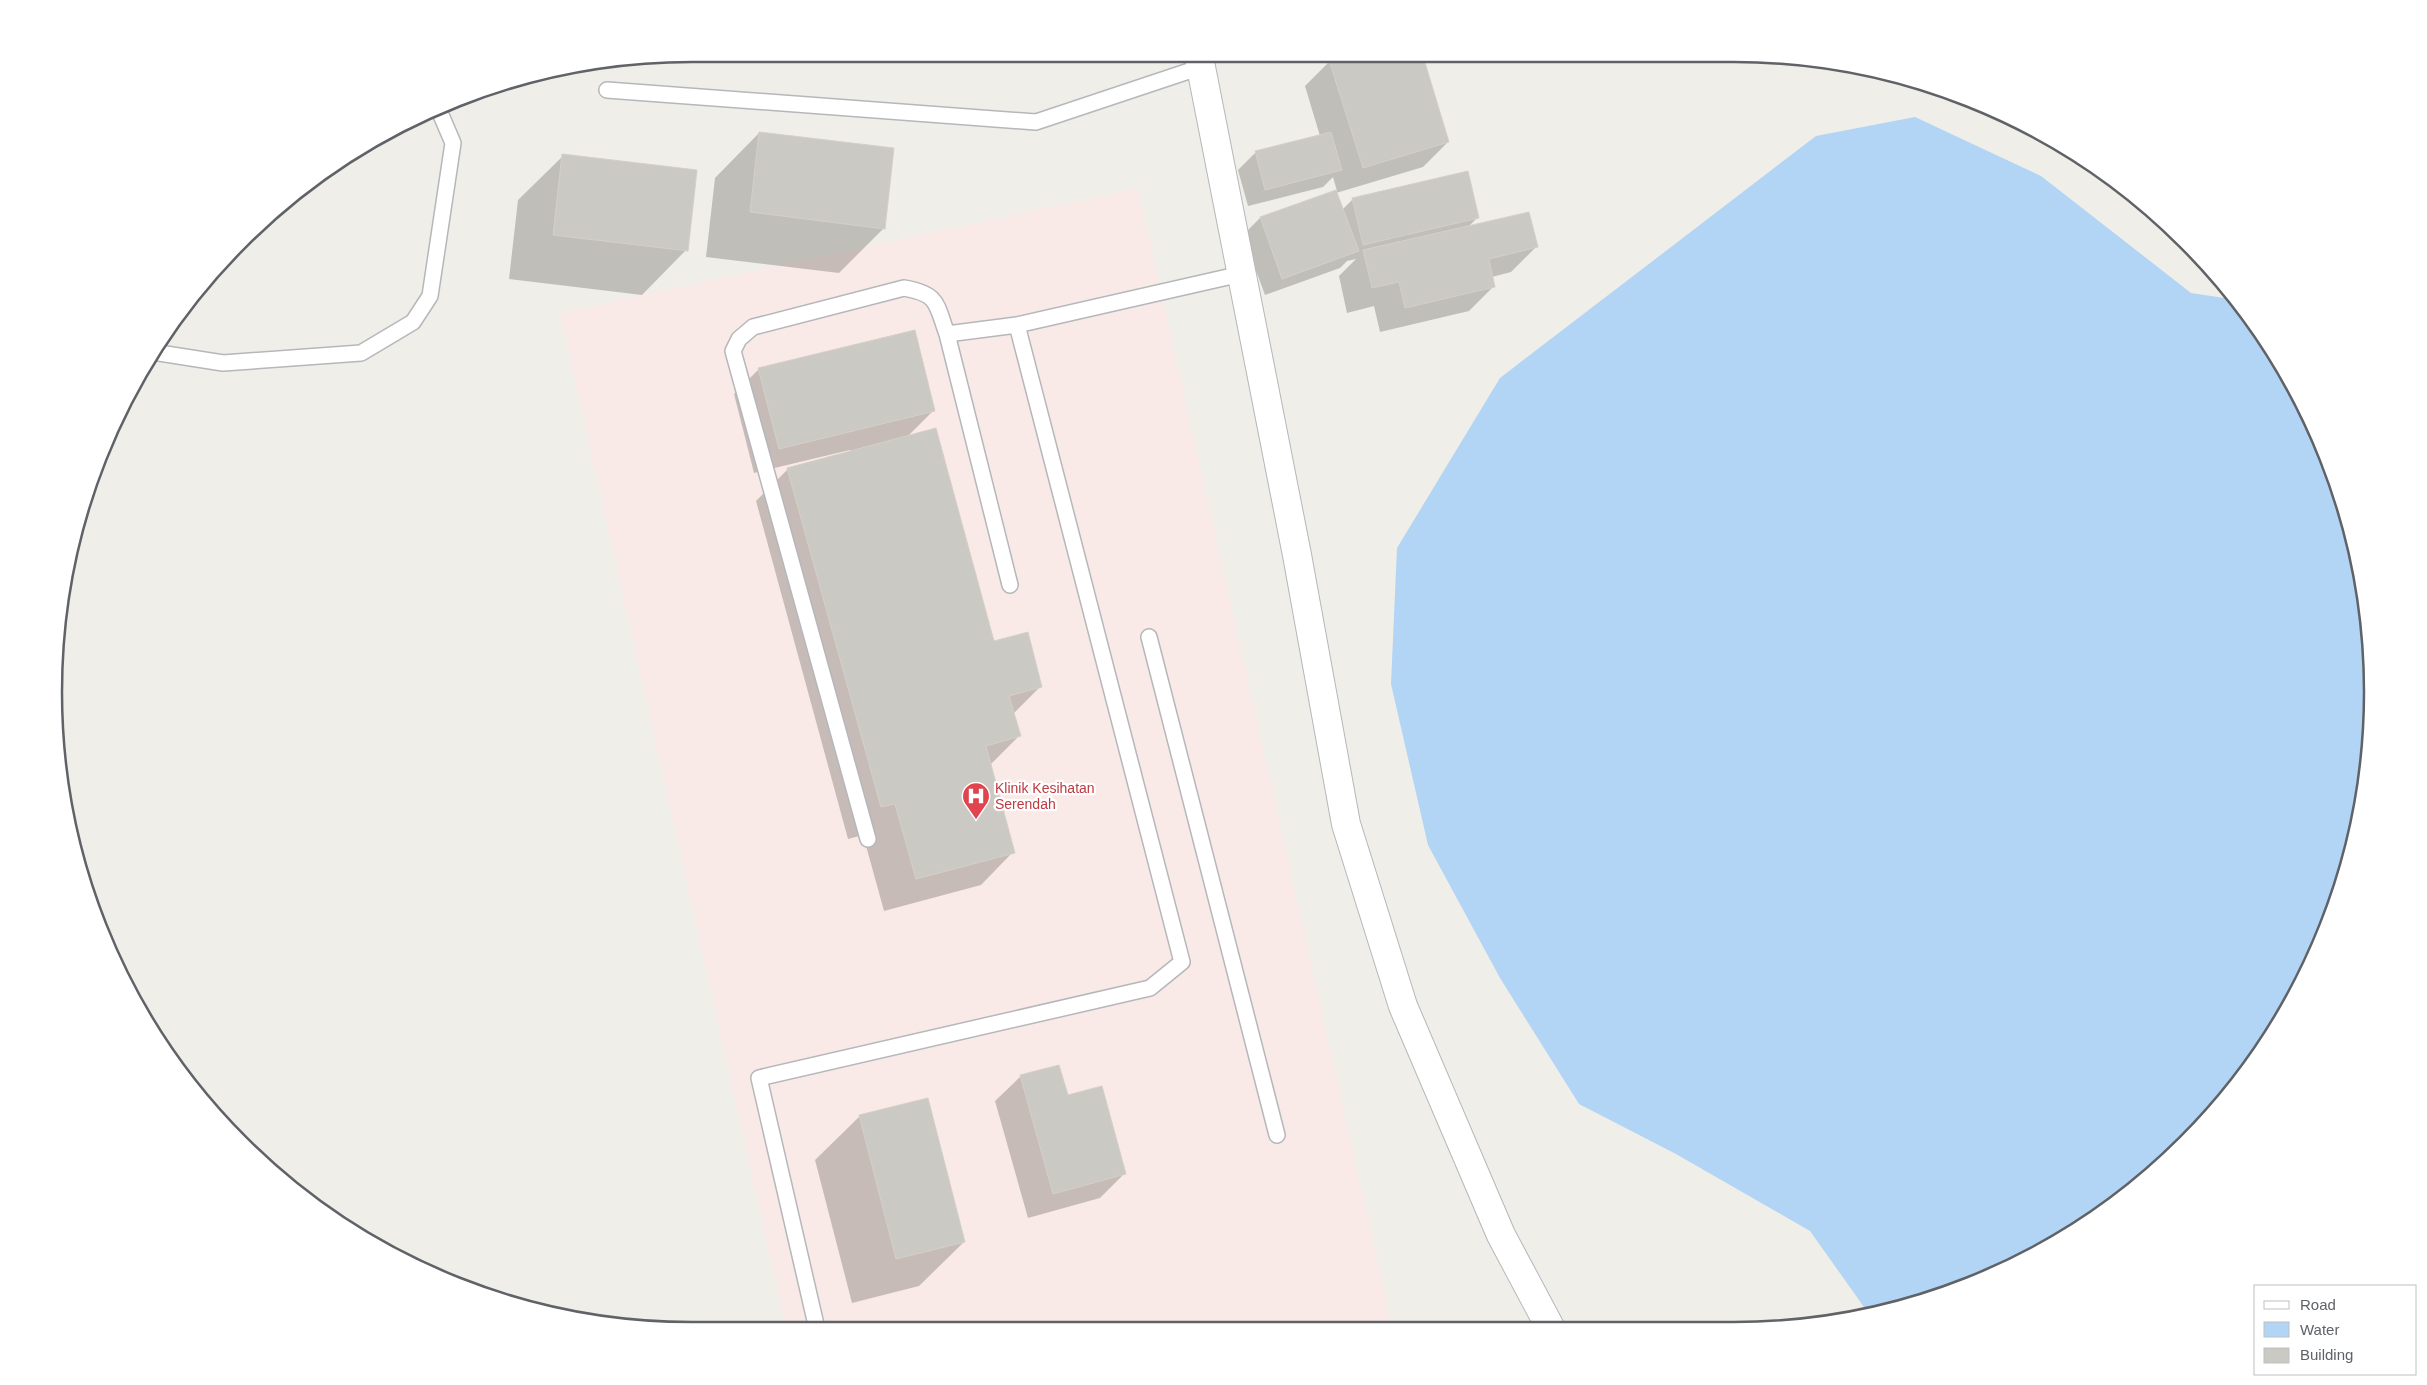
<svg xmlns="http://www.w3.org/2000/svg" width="2427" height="1385" font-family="Helvetica,sans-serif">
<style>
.medical{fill:#f9eae7}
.water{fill:#b2d4f5}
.shadow{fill:#0003}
.building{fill:#cbc9c4;stroke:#d4d0c7}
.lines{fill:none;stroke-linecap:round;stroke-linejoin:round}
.lane-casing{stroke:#b5b7bb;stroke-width:18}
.street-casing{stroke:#b5b7bb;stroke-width:30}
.lane{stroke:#fff;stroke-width:15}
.street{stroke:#fff;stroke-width:28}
.labels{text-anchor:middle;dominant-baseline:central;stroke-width:4.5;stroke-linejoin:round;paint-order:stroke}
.health-label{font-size:14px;fill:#be3a42;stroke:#fff;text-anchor:start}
.rim{fill:none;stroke:#5f6266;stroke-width:2.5}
</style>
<rect width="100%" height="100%" fill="#efeee8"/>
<path class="medical" d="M1138,188l254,1139 -606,2 -226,-1016z"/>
<path class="water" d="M1915,117l126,59 150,117 47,7 3,4 67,106 44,117 20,124 -4,125 -29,122 -51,114 -102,132 -97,80 -149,73 -71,17 -59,-83 -134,-77 -97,-50 -79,-126 -72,-133 -37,-161 6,-136 103,-170 316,-242z"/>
<path class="shadow" d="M1421,56l27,86 -25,25 -87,26 6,17 11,-11 124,19 -9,9 68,20 -25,25 -19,5 2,9 -25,25 -89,21 -6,-26 -27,7 -8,-37 17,-17 -9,2 -7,7 -75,27 -22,-60 17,-17 77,-27 -4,-14 -10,10 -75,19 -10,-36 17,-17 65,-17 -15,-50 25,-25 15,-4z
M1310,57h18l-16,5z
M759,133l125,95 -45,45 -133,-16 9,-79z
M563,156l123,94 -44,45 -133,-16 9,-79z
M759,369l175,41 -27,27 86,205 48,44 -28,28 6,22 -29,29 23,87 -32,33 -97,26 -21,-76 -15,4 -92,-338 32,-32 63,-17 -1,-2 -96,23 -20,-79z
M1021,1076l46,21 58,76 -25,25 -72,20 -33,-117z
M860,1116l104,126 -45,44 -67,17 -37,-143z"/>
<path class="building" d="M1423,56l26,86 -86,26 -34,-108 12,-3z
M759,132l135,16 -9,81 -135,-17z
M1331,132l11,38 -77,20 -10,-39z
M562,154l135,16 -9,81 -135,-16z
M1468,171l11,47 -116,27 -11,-47z
M1336,190l23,61 -77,28 -22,-62z
M1529,212l9,35 -49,12 6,28 -90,21 -6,-26 -27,6 -9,-38z
M915,330l20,81 -156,38 -21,-81z
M936,428l58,213 34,-9 14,55 -33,9 12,40 -35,10 29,107 -99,26 -21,-75 -14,3 -94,-339z
M1059,1065l9,30 34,-9 24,88 -73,20 -33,-119z
M928,1098l37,144 -69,17 -37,-144z"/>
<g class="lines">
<g class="lane-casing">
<path id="lane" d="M607,90l429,32 165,-55
M947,334l70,-9 224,-51
M153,352l70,11 138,-10 52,-31 17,-26 23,-153 -15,-35
M1149,637l128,498
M868,839l-135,-488 6,-12 14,-12 151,-39c35,6 32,16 43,46l63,251
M817,1329l-58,-251 391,-90 32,-26 -165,-637"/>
</g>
<g class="street-casing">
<path id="street" d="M1199,57l98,498 49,269 57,182 98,229 49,92"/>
</g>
<use href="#lane" class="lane"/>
<use href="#street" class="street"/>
</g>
<defs>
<g id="hospital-pin" transform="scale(1.4375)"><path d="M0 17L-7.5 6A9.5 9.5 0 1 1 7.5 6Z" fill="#e0444e" stroke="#fff"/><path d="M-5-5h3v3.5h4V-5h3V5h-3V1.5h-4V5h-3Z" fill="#fff"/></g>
</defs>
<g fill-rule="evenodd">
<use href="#hospital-pin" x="976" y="796"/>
</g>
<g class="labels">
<g class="health-label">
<text x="995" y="788">Klinik Kesihatan<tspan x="995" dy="16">Serendah</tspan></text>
</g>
</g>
<path d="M0 0H2427V1385H0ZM692 62H1734A630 630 0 0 1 2364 692V692A630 630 0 0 1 1734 1322H692A630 630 0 0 1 62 692V692A630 630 0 0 1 692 62Z" fill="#fff" fill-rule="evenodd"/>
<path class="rim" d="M692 62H1734A630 630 0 0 1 2364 692V692A630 630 0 0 1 1734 1322H692A630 630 0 0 1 62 692V692A630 630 0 0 1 692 62Z"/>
<rect x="2254" y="1285" width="162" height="90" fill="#ffffff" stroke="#bfc0c2"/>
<rect x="2264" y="1301" width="25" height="8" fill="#ffffff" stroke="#bfc0c2"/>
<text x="2300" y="1310" font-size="15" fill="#5f6266">Road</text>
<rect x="2264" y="1322" width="25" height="15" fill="#b2d4f5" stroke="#bfc0c2"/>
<text x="2300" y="1335" font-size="15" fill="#5f6266">Water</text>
<rect x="2264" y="1348" width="25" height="15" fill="#cbc9c4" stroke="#bfc0c2"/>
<text x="2300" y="1360" font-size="15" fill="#5f6266">Building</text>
</svg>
